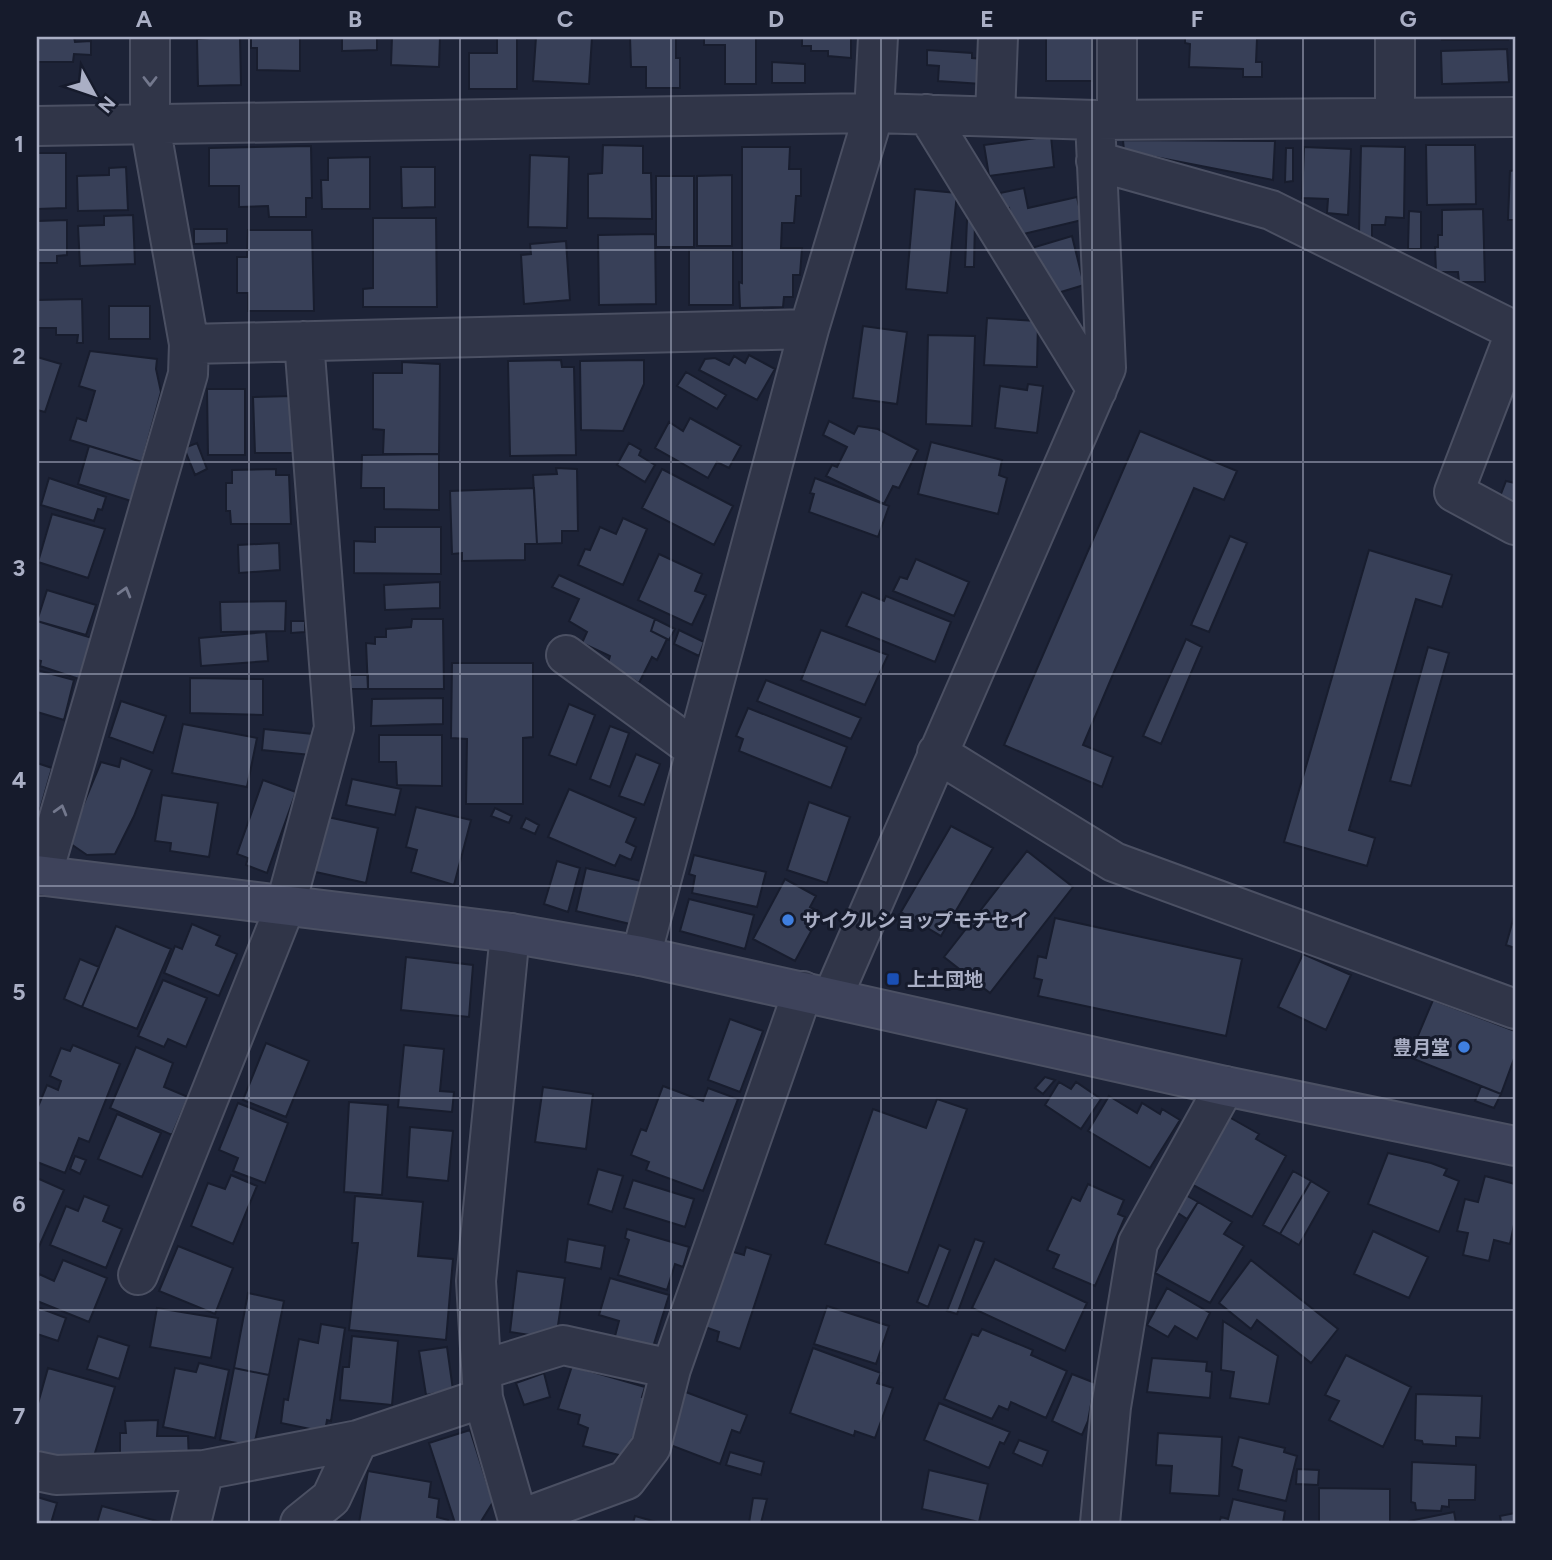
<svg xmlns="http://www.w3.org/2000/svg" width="1552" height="1560" font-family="Figtree,'Noto Sans JP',sans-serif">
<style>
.building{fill:#384058;stroke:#181d2e;stroke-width:2}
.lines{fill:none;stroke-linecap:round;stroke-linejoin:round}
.street-casing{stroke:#4b5063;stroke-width:42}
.secondary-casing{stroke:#4b5063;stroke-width:42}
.street{stroke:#303548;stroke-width:38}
.secondary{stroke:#3e435b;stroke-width:38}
.oneway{stroke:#73788d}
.grid{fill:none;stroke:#aaafc5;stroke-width:2;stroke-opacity:0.55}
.shop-dot{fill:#3f7fe0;stroke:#161b2c;stroke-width:2.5}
.transit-dot{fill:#1a4fb4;stroke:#161b2c;stroke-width:2.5}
.labels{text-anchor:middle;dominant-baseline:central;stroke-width:6;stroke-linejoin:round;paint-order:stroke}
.poi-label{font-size:19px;font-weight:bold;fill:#aaafc5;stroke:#161b2c;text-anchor:start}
.neatline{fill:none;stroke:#aaafc5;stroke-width:2.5}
.grid-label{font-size:23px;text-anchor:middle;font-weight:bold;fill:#aaafc5}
</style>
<rect width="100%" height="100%" fill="#1d2337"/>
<path class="building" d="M37,37h37l1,5 16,-1v14l-17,-1 -1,8h-36z
M221,37h19l1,48 -43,1 -1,-47z
M251,37h49v34l-43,-1v-22h-6z
M342,37h35v13l-35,1z
M392,37h48l-1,30 -48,-2z
M497,37h20v52h-48v-36h28z
M536,37h56l-3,47 -56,-3z
M630,37h46v21h4v30h-34v-21h-15z
M704,37h52v47h-31v-39h-21z
M802,37h49v21l-23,-2v-5h-17v-5h-9z
M1046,37h46v44h-46z
M1185,37h77l-5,2 -1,23h6v15h-19v-8l-54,-2 1,-23 -5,-1z
M1442,37h66v3h-66z
M1507,49l2,33 -67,2 -1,-33z
M927,50l45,3v5l12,1 -2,25 -44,-3 1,-15 -12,-1z
M772,62l33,2v19h-33z
M1051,136l3,31 -65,9 -5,-31z
M1123,140l152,1 -2,39 -149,-29z
M603,145l40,1v27h8l1,46 -64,-1v-44l14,-1z
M1426,145h49l1,59 -49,1z
M311,146l1,52h-6v19h-37l-1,-11 -29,1v-21h-30v-38z
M1361,146l44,1 -1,71 -18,-1 -1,8h-13v15l-13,-6z
M742,147h48l-1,22h12v27h-5l-2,27h-12l-1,25h21l-2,27h-7v22h-9l-1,10 -43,1 -1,-26 3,1z
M1304,147l47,2 -3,66 -21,-2 1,-14 -26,-1z
M1286,148h7v33l-8,1z
M37,153h29v55l-29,1z
M530,155l39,2 -2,71 -39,-1z
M370,157v52h-48l-1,-29h7v-22z
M126,167l2,43 -50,1 -1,-35 32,-1v-7z
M401,167h34v40l-33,1z
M1515,170v50h-7l2,-49z
M732,175v71h-35v-70z
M656,176h38v71h-38z
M1024,188l4,20 49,-11 5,23 -67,16 -6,-28 -5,1 -4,-16z
M915,189l42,4 -10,100 -41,-4z
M1483,209l2,73h-26l-1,-10h-22l-1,-25h3v-12h4v-25z
M1409,211l12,1v37h-13z
M133,215l2,49 -55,2 -2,-40 26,-1v-9z
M373,218h63l1,89h-74v-18l10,-1z
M67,220v35l-10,1v7h-20v-42z
M967,220h8l-1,47h-9z
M194,229h33v14l-33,1z
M248,230h64l2,81h-66v-18h-11v-36h10z
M655,234l1,70 -57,1 -1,-70z
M1072,236l12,49 -33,10 -26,-45z
M566,241l4,59 -46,4 -3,-49 10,-1 -1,-10z
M689,250h44v55h-44z
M82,299l1,44h-6l1,-8h-22v-7h-19v-28z
M109,306h41v33h-41z
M987,318l51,3 -1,46 -53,-2z
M863,326l44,6 -10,72 -44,-6z
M928,335l47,1 -3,90 -46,-2z
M90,351l67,8 -1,10 5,23 -19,70 -72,-22 7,-22 9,3 9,-30 -16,-5z
M749,355l26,14 -18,31 -58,-30 6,-11 10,-1 14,7 5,-9 11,7z
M37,357l24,7 -16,48 -8,-2z
M561,360l1,7h12l2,88 -66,1 -2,-95z
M644,360v24l-21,47 -42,-1 -1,-69z
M402,362l38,2 -1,90h-56l1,-24 -11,-1v-56h29z
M686,372l40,23 -9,14 -40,-23z
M1028,384l15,2 -6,47 -42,-5 5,-42 27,4z
M207,389h38v66h-37z
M293,396l2,57h-40l-2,-56z
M690,418l51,28 -12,22 -12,-6 -9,16 -53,-30 14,-26 14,9z
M829,421l25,13 4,-8 20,3 40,21 -19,38 -6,-2 -9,18 -58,-28 6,-11 5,2 10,-20 -24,-12z
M1140,431l97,40 -13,29 -30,-12 -83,191 -28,66 30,12 -11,30 -98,-42z
M931,442l71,18 -3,15 8,3 -9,36 -80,-20z
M197,443l10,26 -12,6 -11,-27z
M629,443l12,7 -2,5 16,10 -10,17 -28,-17z
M89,446l53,16 -11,39 -53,-17z
M439,454v56l-55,-1v-21h-23l1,-33z
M556,468l21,1 1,62h-16v12l-25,1 -4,-69 24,-1z
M276,469v6h13l2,49h-60l-1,-13h-4v-28h6v-13z
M662,469l71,37 -19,39 -72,-37z
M49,478l57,19 -4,13 -4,-1 -4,12 -53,-16z
M815,478l74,28 -11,31 -69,-25 5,-18 -4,-1z
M1506,481l9,2v23l-16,-7z
M534,488l3,56h-12v16l-63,1v-8l-10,1 -2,-63z
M52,514l53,15 -17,49 -50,-16z
M623,518l24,11 -24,56 -45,-20 7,-16 5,1 10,-23 16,7z
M375,527h66v47l-87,-1v-32l21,1z
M1230,536l17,7 -38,89 -18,-7z
M279,543l1,27 -41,3 -1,-28z
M1369,550l83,25 -10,32 -26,-8 -67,231 26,8 -8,28 -83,-24z
M659,554l43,20 -7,17 11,4 -14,30 -54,-25z
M916,559l53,23 -15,34 -61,-25 7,-14 7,2z
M559,575l96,44 -4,12 16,8 -10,21 -5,-3 -13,26 -31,-20 2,-7 -28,-13 5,-11 -18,-11 10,-22 -27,-12z
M440,582v26l-55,2 -1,-25z
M47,590l49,15 -10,30 -49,-14z
M862,592l22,9 2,-5 65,26 -16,40 -89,-36z
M286,601l-1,30 -64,1 -1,-30z
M412,619h31l1,70h-76l-2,-46 9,1v-7h11v-8l25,-2z
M655,619l20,10 -6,11 -18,-9z
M37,621l55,17 -13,41 -39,-13 1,-5 -4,-1z
M291,621h14v11l-14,1z
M679,630l25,12 -5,14 -25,-12z
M821,630l67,25 -23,50 -64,-25z
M266,632l2,29 -67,5 -2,-28z
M1186,639l16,8 -41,97 -18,-8z
M1428,647l21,6 -38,133 -21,-5z
M452,663h81v74l-10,1v66h-57l1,-65 -16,-1z
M37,670l37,10 -10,40 -27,-8z
M346,675h22v14h-22z
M190,678l73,1v36l-73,-2z
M766,680l95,38 -10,21 -94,-38z
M443,698v26l-72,2 1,-27z
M121,701l45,15 -13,37 -44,-16z
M569,704l26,11 -19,50 -27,-10z
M748,708l99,39 -16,41 -92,-37 4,-12 -7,-3z
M183,724l74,14 -10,49 -75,-14z
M610,726l19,7 -19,54 -20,-8z
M264,729l49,5 -2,21 -49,-5z
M379,735h63v51l-45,-1 -1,-23h-17z
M636,754l24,10 -16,41 -25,-9z
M121,758l31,12 -18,46 -19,38 -28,1 -19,-13 33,-80 18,5z
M37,763l15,5 -15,52z
M352,779l49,10 -6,26 -49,-10z
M263,780l33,12 -29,81 -21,-8 2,-7 -11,-4z
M569,789l67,29 -10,24 10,5 -5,13 -11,-5 -5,11 -67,-29z
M162,795l56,8 -9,54 -39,-6 1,-8 -16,-2z
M809,802l41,15 -23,66 -40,-13z
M416,807l55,13 -17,65 -43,-13 6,-22 -11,-3z
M495,808l17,8 -3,7 -18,-7z
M323,816l55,12 -12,55 -55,-12z
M526,818l13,7 -4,9 -14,-6z
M951,826l42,22 -52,88 -40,-24z
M1027,851l46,36 -83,106 -46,-36z
M694,855l72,17 -9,35 -65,-14 3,-17 -6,-2z
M557,861l23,7 -12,44 -24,-8z
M586,868l55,13 -11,43 -54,-13z
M785,879l31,17 -6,11 11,6 -26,48 -42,-22z
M689,899l65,16 -9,34 -65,-18z
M1515,913v35l-9,-3z
M1055,918l187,41 -16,77 -188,-40 4,-16 -8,-2 4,-22 8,2z
M192,924l28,12 -4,9 21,9 -18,42 -55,-23 11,-27 7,3z
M116,926l55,23 -34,80 -55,-22z
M1303,954l48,21 -25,55 -48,-23z
M406,957l67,8 -4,52 -68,-7z
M80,959l19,8 -17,40 -18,-8z
M163,980l44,18 -21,49 -18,-8 -4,8 -26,-11z
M1433,1000l82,31v25l-14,38 -92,-37z
M730,1019l33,12 -23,61 -32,-12z
M266,1043l43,18 -23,56 -43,-17z
M73,1045l47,19 -31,78 -10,-4 -14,35 -28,-11v-53l10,-24 11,5 3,-9 -11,-5 11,-28 9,3z
M404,1045l40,4 -4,42 14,1 -2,20 -54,-5z
M136,1047l37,16 -9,24 24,10 -16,38 -62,-27z
M1045,1077l10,3 -12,14 -8,-6z
M1059,1082l12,7 5,-7 25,17 -20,30 -36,-24z
M663,1086l40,15 5,-13 30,11 -35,92 -57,-21 3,-8 -18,-7 10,-26 5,2z
M1481,1086l20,8 -7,14 -19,-7z
M543,1087l50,7 -7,55 -51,-7z
M1109,1096l28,17 5,-10 18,11 2,-5 18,11 -30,48 -62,-37z
M937,1099l30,10 -59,164 -83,-29 48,-135 53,19z
M349,1102l39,3 -6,90 -38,-3z
M238,1103l50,20 -23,60 -32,-12 5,-13 -19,-8z
M117,1114l44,19 -19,44 -44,-18z
M1229,1117l30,17 -3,5 30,17 -34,61 -59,-32z
M410,1127l43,4 -5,50 -41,-4z
M1388,1153l43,10 16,6 -3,6 15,6 -20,51 -71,-28z
M75,1156l11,4 -6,14 -10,-5z
M598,1169l25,7 -11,36 -24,-8z
M1293,1171l18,10 -31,53 -17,-9z
M231,1175l26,11 -24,58 -42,-18 17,-43 17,6z
M1485,1176l30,8v36l-5,24 -16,-4 -5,21 -26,-6 5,-22 -11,-2 8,-32 13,3z
M37,1178l27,12 -27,61z
M633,1180l61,19 -9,28 -61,-19z
M1311,1181l18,11 -30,53 -19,-11z
M1088,1184l36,16 -6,14 7,3 -30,69 -42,-18 6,-13 -12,-5 25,-53 8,4z
M1182,1193l16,9 -11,17 -15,-10z
M84,1196l25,10 -6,15 19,8 -16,39 -56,-23 16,-39 12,5z
M355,1196l68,6 -5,54 35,3 -7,81 -97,-10 9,-87h-6z
M1198,1202l34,20 -8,12 20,12 -34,57 -55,-30z
M627,1229l62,18 -6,20 -8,-3 -8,26 -49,-15 11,-35 -4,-2z
M1373,1231l55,26 -19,41 -55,-24z
M568,1239l37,7 -4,23 -36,-7z
M975,1239l9,3 -27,72 -10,-3z
M939,1245l11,5 -22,57 -11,-5z
M178,1246l55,22 -18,46 -56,-23z
M746,1247l25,8 -31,94 -23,-8 2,-9 -14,-5 25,-76 14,4z
M995,1259l92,44 -22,48 -93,-43z
M63,1260l44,18 -18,44 -52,-21v-20l2,-7 15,7z
M1251,1260l87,69 -27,34 -54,-43 -6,9 -32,-26z
M517,1271l48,7 -9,61 -46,-7z
M610,1278l59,17 -16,52 -20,-6 -1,5 -18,-6 5,-19 -20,-6z
M1167,1288l43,25 -13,26 -22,-13 -7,11 -21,-12z
M248,1293l36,8 -15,74 -35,-7z
M827,1306l62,20 -13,38 -62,-20z
M37,1307l29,11 -8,23 -21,-7z
M157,1308l61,10 -7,40 -61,-11z
M1223,1321l55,35 -9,48 -39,-6 4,-26 -13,-2z
M321,1324l24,4 -14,93 -4,-1 -2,12 -44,-9 3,-24 4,1 11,-61 19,4z
M982,1329l51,21 -2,5 36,16 -21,47 -35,-16 -3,8 -9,-4 -7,13 -48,-20 28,-65 6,2z
M98,1336l31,10 -10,33 -32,-10z
M352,1336l46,5 -6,64 -52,-5 3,-33h6z
M447,1347l6,43 -27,5 -7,-44z
M813,1348l68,25 -4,10 16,5 -18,50 -20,-7 -1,5 -64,-23z
M1346,1355l65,32 -28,60 -54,-27 10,-19 -14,-6z
M1152,1358l55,4 -1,9 6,1 -2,26 -63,-6z
M199,1363l30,7 -14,68 -52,-11 12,-59 21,4z
M572,1366l73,21 -3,10 5,1 -12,40 -2,-1 -6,20 -44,-11 5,-18 -10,-4 2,-9 -22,-6z
M48,1368l67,19 -24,79 -54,-15v-44z
M234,1368l35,7 -15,71 -34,-6z
M544,1373l6,24 -26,8 -8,-22z
M1072,1374l23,9 -7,38 -6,14 -30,-14z
M683,1391l64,24 -7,18 -8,-3 -12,34 -55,-21z
M1416,1394l66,2 -2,42 -24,-1v9l-33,-2 -1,-3 -7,-1z
M939,1403l71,29 -6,12 -4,-2 -11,26 -65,-28z
M158,1420l-1,16h31l1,25 -69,3v-31h6l-1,-12z
M470,1430l23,72 -13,21h-25l-26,-80z
M1158,1433l64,4 -3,59 -49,-3 2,-27 -16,-1z
M1239,1437l46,11 -1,4 13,4 -11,45 -48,-11 4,-20 -10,-4z
M1019,1440l29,11 -6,15 -29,-13z
M730,1452l34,10 -3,13 -35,-10z
M1412,1462l64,3 -1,35h-26v7l-7,-1 -1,5 -25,-1 -1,-7 -4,-1z
M1297,1469l22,1 -1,15 -22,-1z
M929,1470l59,14 -9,38 -57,-13z
M368,1471l63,11 -2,15 10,2 -2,18 11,3v3h-109v-3l20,3z
M1319,1488l71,1v34h-71z
M37,1497l20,6 -6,20h-14z
M753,1498l14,1 -6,24h-12z
M1233,1499l52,12 -2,12h-64l2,-6 7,2z
M102,1506l62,17h-67z
M1454,1512l2,11h-47v-2z
M1515,1513v10h-19l5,-1 -1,-6z
M635,1516l25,7h-27z"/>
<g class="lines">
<g class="street-casing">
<path id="street" d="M1117,37v82
M1395,37v81
M927,114l170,276
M995,116l3,-79
M37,126l837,-13 221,7 420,-3
M1096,161l175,49 244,121
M1515,333l-61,159 61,33
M189,344l620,-15
M566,655l130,95
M937,753l177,109 401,147
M42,876l146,-502 1,-30 -39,-219v-88
M510,933l-34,348 7,117 36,125
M641,956l168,-627 65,-216 4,-76
M832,998l274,-630 -11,-248
M138,1275l147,-368 49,-179 -30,-387
M482,1370l81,-25 108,24
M37,1471l19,4 148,-5 154,-30 125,-42
M518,1520l108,-40 25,-33 20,-78 132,-378
M191,1523l13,-53
M300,1523l31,-25 27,-58
M1100,1523l11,-116 27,-164 87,-157"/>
</g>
<g class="secondary-casing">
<path id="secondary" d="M37,875l473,58 131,23 584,130 290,60"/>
</g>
<use href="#street" class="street"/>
<use href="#secondary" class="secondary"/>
</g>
<defs><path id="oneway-chevron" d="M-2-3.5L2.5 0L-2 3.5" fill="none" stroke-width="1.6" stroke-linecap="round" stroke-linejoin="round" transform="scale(1.75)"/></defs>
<g class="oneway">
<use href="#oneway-chevron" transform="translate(150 81) rotate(90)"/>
<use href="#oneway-chevron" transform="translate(125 592) rotate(-74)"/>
<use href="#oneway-chevron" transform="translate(61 810) rotate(-74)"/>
</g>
<path class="grid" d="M249,37v1486M460,37v1486M671,37v1486M881,37v1486M1092,37v1486M1303,37v1486M37,250h1478M37,462h1478M37,674h1478M37,886h1478M37,1098h1478M37,1310h1478"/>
<g class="shop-dot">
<circle cx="788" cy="920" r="7"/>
<circle cx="1464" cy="1047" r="7"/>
</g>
<rect class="transit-dot" x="886" y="972" width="14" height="14" rx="3.5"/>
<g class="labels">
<g class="poi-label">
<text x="802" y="920">サイクルショップモチセイ</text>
<text x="907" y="979">上土団地</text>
<text x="1450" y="1047" text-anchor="end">豊月堂</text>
</g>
</g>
<rect width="1552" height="1560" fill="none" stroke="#161b2c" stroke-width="77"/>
<g transform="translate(94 94) rotate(130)" stroke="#161b2c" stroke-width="5" paint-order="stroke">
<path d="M0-5L12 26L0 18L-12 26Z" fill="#aaafc5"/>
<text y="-10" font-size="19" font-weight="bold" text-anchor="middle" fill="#aaafc5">N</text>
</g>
<rect x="38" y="38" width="1476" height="1484" class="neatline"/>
<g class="grid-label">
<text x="144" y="27">A</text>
<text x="355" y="27">B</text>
<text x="565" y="27">C</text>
<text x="776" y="27">D</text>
<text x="987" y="27">E</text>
<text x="1197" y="27">F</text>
<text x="1408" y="27">G</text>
<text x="19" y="152">1</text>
<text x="19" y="364">2</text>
<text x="19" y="576">3</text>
<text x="19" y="788">4</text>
<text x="19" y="1000">5</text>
<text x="19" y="1212">6</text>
<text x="19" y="1424">7</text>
</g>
</svg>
